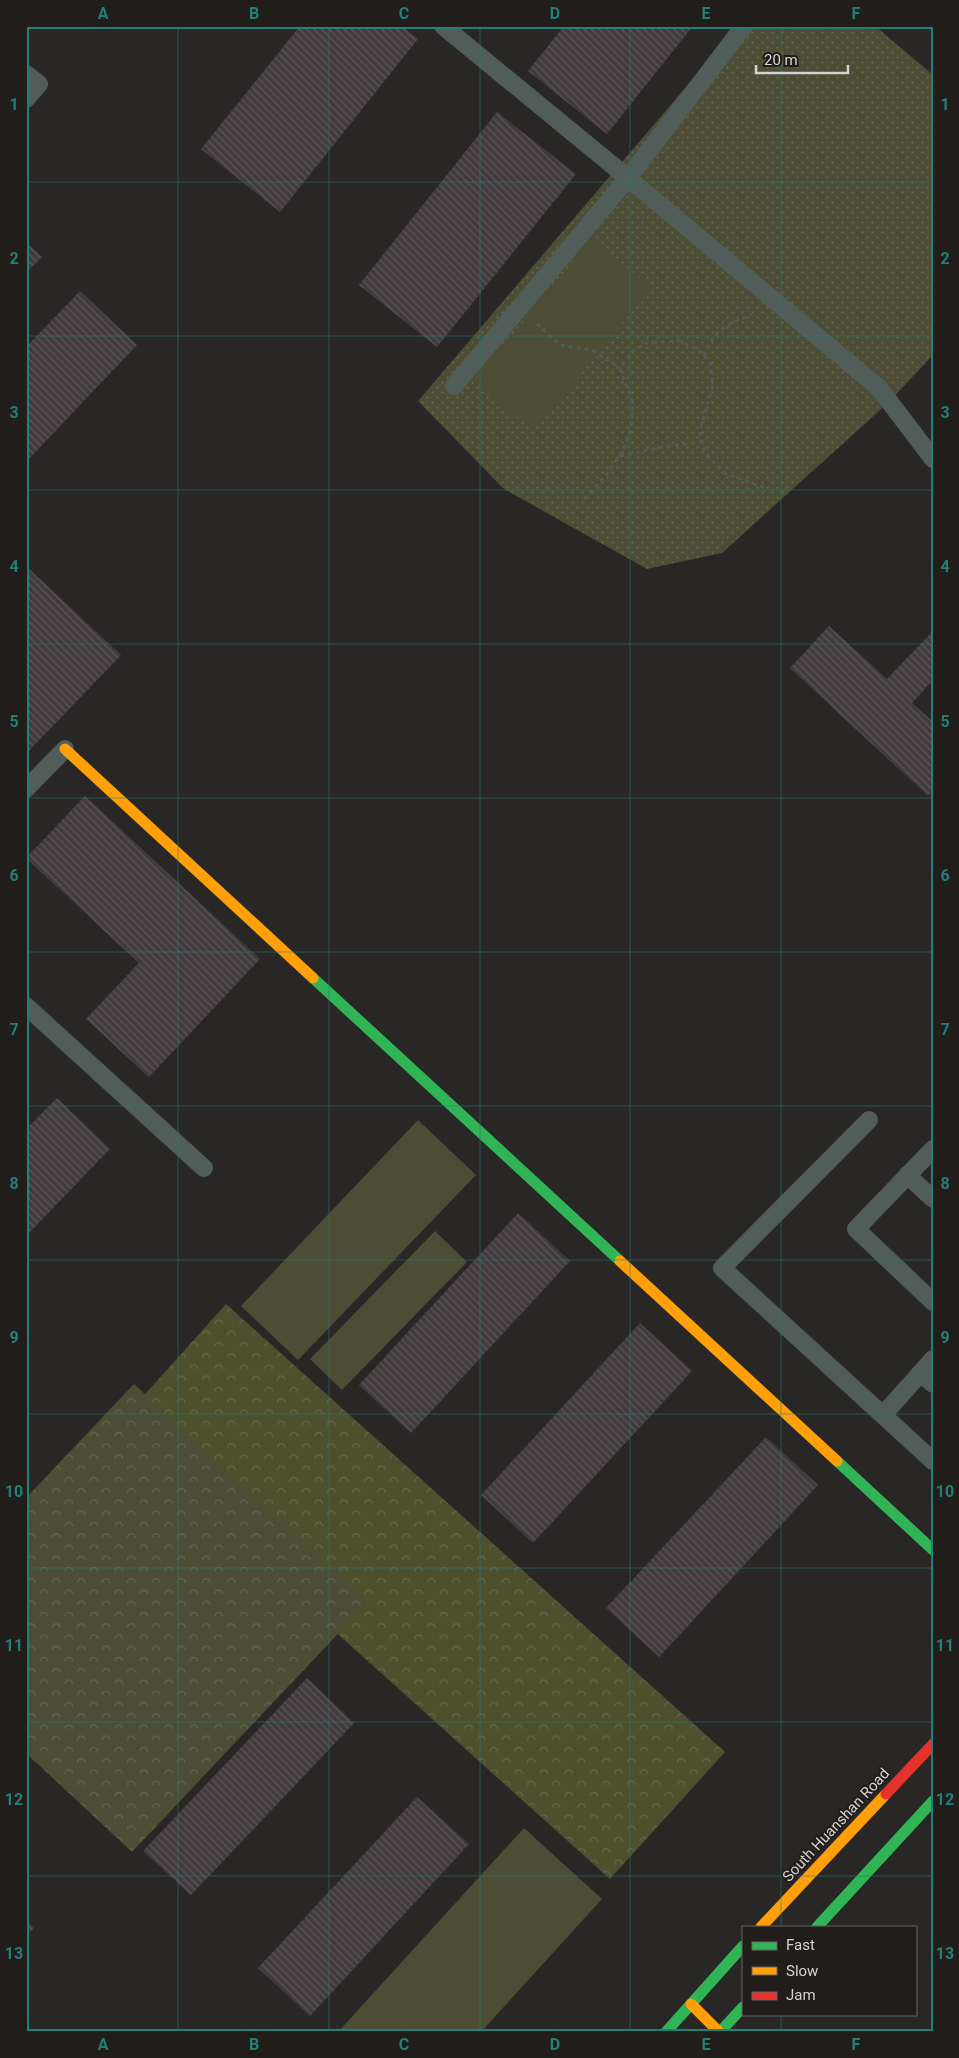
<svg xmlns="http://www.w3.org/2000/svg" width="959" height="2058" font-family="Roboto,sans-serif">
<style>
.grass{fill:url(#grass-dots)}
.forest{fill:url(#forest-crowns)}
.park{fill:url(#park-crowns)}
.pitch{fill:#4c4d34}
.building{fill:url(#building-back-hatch)}
.lines{fill:none;stroke-linecap:round;stroke-linejoin:round}
.path{stroke:#525a56;stroke-width:3;stroke-dasharray:4 4;stroke-linecap:butt}
.lane{stroke:#505d59;stroke-width:18}
.fast{stroke:#30b455;stroke-width:11}
.slow{stroke:#ff9f0a;stroke-width:11}
.jam{stroke:#e5322d;stroke-width:11}
.grid{fill:none;stroke:#237f78;stroke-width:1;stroke-opacity:0.55}
.labels{text-anchor:middle;dominant-baseline:central;stroke-width:4;stroke-linejoin:round;paint-order:stroke}
.street-label{font-size:15px;fill:#d5d3d2;stroke:#201d1b}
.neatline{fill:none;stroke:#237f78;stroke-width:2}
.grid-label{font-size:16px;text-anchor:middle;font-weight:bold;fill:#237f78}
</style>
<defs>
<pattern id="grass-dots" width="8" height="8" patternUnits="userSpaceOnUse" patternTransform="scale(1.25)"><rect width="8" height="8" fill="#4c4d34"/><path d="M2 2h.1M6 6h.1" fill="none" stroke="#656650" stroke-width="1.8" stroke-linecap="round"/></pattern>
<pattern id="forest-crowns" width="20" height="18" patternUnits="userSpaceOnUse" patternTransform="scale(1.25)"><rect width="20" height="18" fill="#4e502d"/><path d="M2 6a3 3 0 1 1 6 0M12 15a3 3 0 1 1 6 0" fill="none" stroke="#67684b"/></pattern>
<pattern id="park-crowns" width="20" height="18" patternUnits="userSpaceOnUse" patternTransform="scale(1.25)"><rect width="20" height="18" fill="#4c4d34"/><path d="M2 6a3 3 0 1 1 6 0M12 15a3 3 0 1 1 6 0" fill="none" stroke="#656650"/></pattern>
<pattern id="building-back-hatch" width="6" height="6" patternUnits="userSpaceOnUse" patternTransform="scale(1.25)"><rect width="6" height="6" fill="#423b3e"/><path d="M-1 5l2 2M0 0l6 6M5-1l2 2" fill="none" stroke="#5c5659"/></pattern>
</defs>
<rect width="100%" height="100%" fill="#292726"/>
<path class="grass" d="M738,26h137l58,49v280l-44,47 -167,151 -75,16 -143,-80 -86,-88z"/>
<path class="forest" d="M226,1304l499,448 -115,127 -498,-448z"/>
<path class="park" d="M134,1384l233,219 -235,249 -106,-99v-255z"/>
<path class="pitch" d="M592,239l59,49 -117,142 -60,-48z
M418,1120l58,55 -178,185 -57,-54z
M435,1231l32,31 -125,128 -32,-31z
M524,1828l78,71 -121,133h-143z"/>
<path class="building" d="M300,26h102l16,13 -138,173 -79,-63z
M564,26h129l-86,108 -79,-63z
M497,112l79,62 -139,173 -78,-62z
M26,242l16,15 -16,16z
M80,291l57,54 -111,117v-115z
M26,566l95,89 -95,99z
M829,626l58,53 46,-48v49l-21,23 21,19v68l-5,6 -138,-128z
M85,796l175,163 -111,118 -63,-58 53,-56 -113,-105z
M57,1098l53,51 -84,87v-107z
M518,1213l52,48 -159,172 -52,-48z
M640,1323l52,48 -159,172 -52,-48z
M766,1437l52,48 -159,172 -53,-49z
M307,1678l47,45 -163,172 -48,-44z
M417,1797l52,47 -159,172 -52,-48z
M26,1920l8,8 -8,8z"/>
<g class="lines">
<path class="path" d="M537,324l23,21 32,5 28,18
M704,356c12,-30 21,-29 48,-42
M620,456l48,-10 34,-4
M584,499c27,-28 53,-57 48,-98 -2,-10 -9,-22 -12,-33l14,-18 13,-7 32,-2 18,8 13,13 3,23 -13,46 4,20 20,22 44,16"/>
<path class="lane" d="M443,26l185,152 251,210 54,71
M26,74l13,10 -13,15
M454,386l174,-208 116,-152
M26,789l39,-40
M26,1006l178,162
M869,1120l-147,148 211,193
M933,1149l-77,80 77,73
M907,1175l26,24
M920,1373l13,11
M883,1415l50,-56"/>
<path class="fast" d="M313,978l307,283
M837,1461l96,89
M817,1927l116,-126
M666,2032l77,-86
M720,2032l23,-25"/>
<path class="slow" d="M65,749l248,229
M620,1261l217,200
M761,1927l125,-133
M691,2004l28,28"/>
<path class="jam" d="M886,1794l47,-50"/>
</g>
<path class="grid" d="M178,26v2006M329,26v2006M480,26v2006M630,26v2006M781,26v1901M26,182h907M26,336h907M26,490h907M26,644h907M26,798h907M26,952h907M26,1106h907M26,1260h907M26,1414h907M26,1568h907M26,1722h907M26,1876h907M781,2014v18"/>
<g class="labels">
<g class="street-label">
<text transform="translate(836 1825) rotate(-47)">South Huanshan Road</text>
</g>
</g>
<rect width="959" height="2058" fill="none" stroke="#201d1b" stroke-width="55"/>
<rect x="742" y="1926" width="175" height="90" fill="#201d1b" stroke="#686664"/>
<rect x="752" y="1942" width="25" height="8" fill="#30b455" stroke="#686664"/>
<text x="786" y="1950" font-size="15" fill="#d5d3d2">Fast</text>
<rect x="752" y="1967" width="25" height="8" fill="#ff9f0a" stroke="#686664"/>
<text x="786" y="1976" font-size="15" fill="#d5d3d2">Slow</text>
<rect x="752" y="1992" width="25" height="8" fill="#e5322d" stroke="#686664"/>
<text x="786" y="2000" font-size="15" fill="#d5d3d2">Jam</text>
<path d="M756 65v8h92v-8" fill="none" stroke="#d5d3d2" stroke-width="2.5"/>
<text x="764" y="65" font-size="15" fill="#d5d3d2" stroke="#201d1b" stroke-width="4" paint-order="stroke">20 m</text>
<rect x="28" y="28" width="904" height="2002" class="neatline"/>
<g class="grid-label">
<text x="103" y="19">A</text>
<text x="254" y="19">B</text>
<text x="404" y="19">C</text>
<text x="555" y="19">D</text>
<text x="706" y="19">E</text>
<text x="856" y="19">F</text>
<text x="14" y="110">1</text>
<text x="945" y="110">1</text>
<text x="14" y="264">2</text>
<text x="945" y="264">2</text>
<text x="14" y="418">3</text>
<text x="945" y="418">3</text>
<text x="14" y="572">4</text>
<text x="945" y="572">4</text>
<text x="14" y="727">5</text>
<text x="945" y="727">5</text>
<text x="14" y="881">6</text>
<text x="945" y="881">6</text>
<text x="14" y="1035">7</text>
<text x="945" y="1035">7</text>
<text x="14" y="1189">8</text>
<text x="945" y="1189">8</text>
<text x="14" y="1343">9</text>
<text x="945" y="1343">9</text>
<text x="14" y="1497">10</text>
<text x="945" y="1497">10</text>
<text x="14" y="1651">11</text>
<text x="945" y="1651">11</text>
<text x="14" y="1805">12</text>
<text x="945" y="1805">12</text>
<text x="14" y="1959">13</text>
<text x="945" y="1959">13</text>
<text x="103" y="2050">A</text>
<text x="254" y="2050">B</text>
<text x="404" y="2050">C</text>
<text x="555" y="2050">D</text>
<text x="706" y="2050">E</text>
<text x="856" y="2050">F</text>
</g>
</svg>
